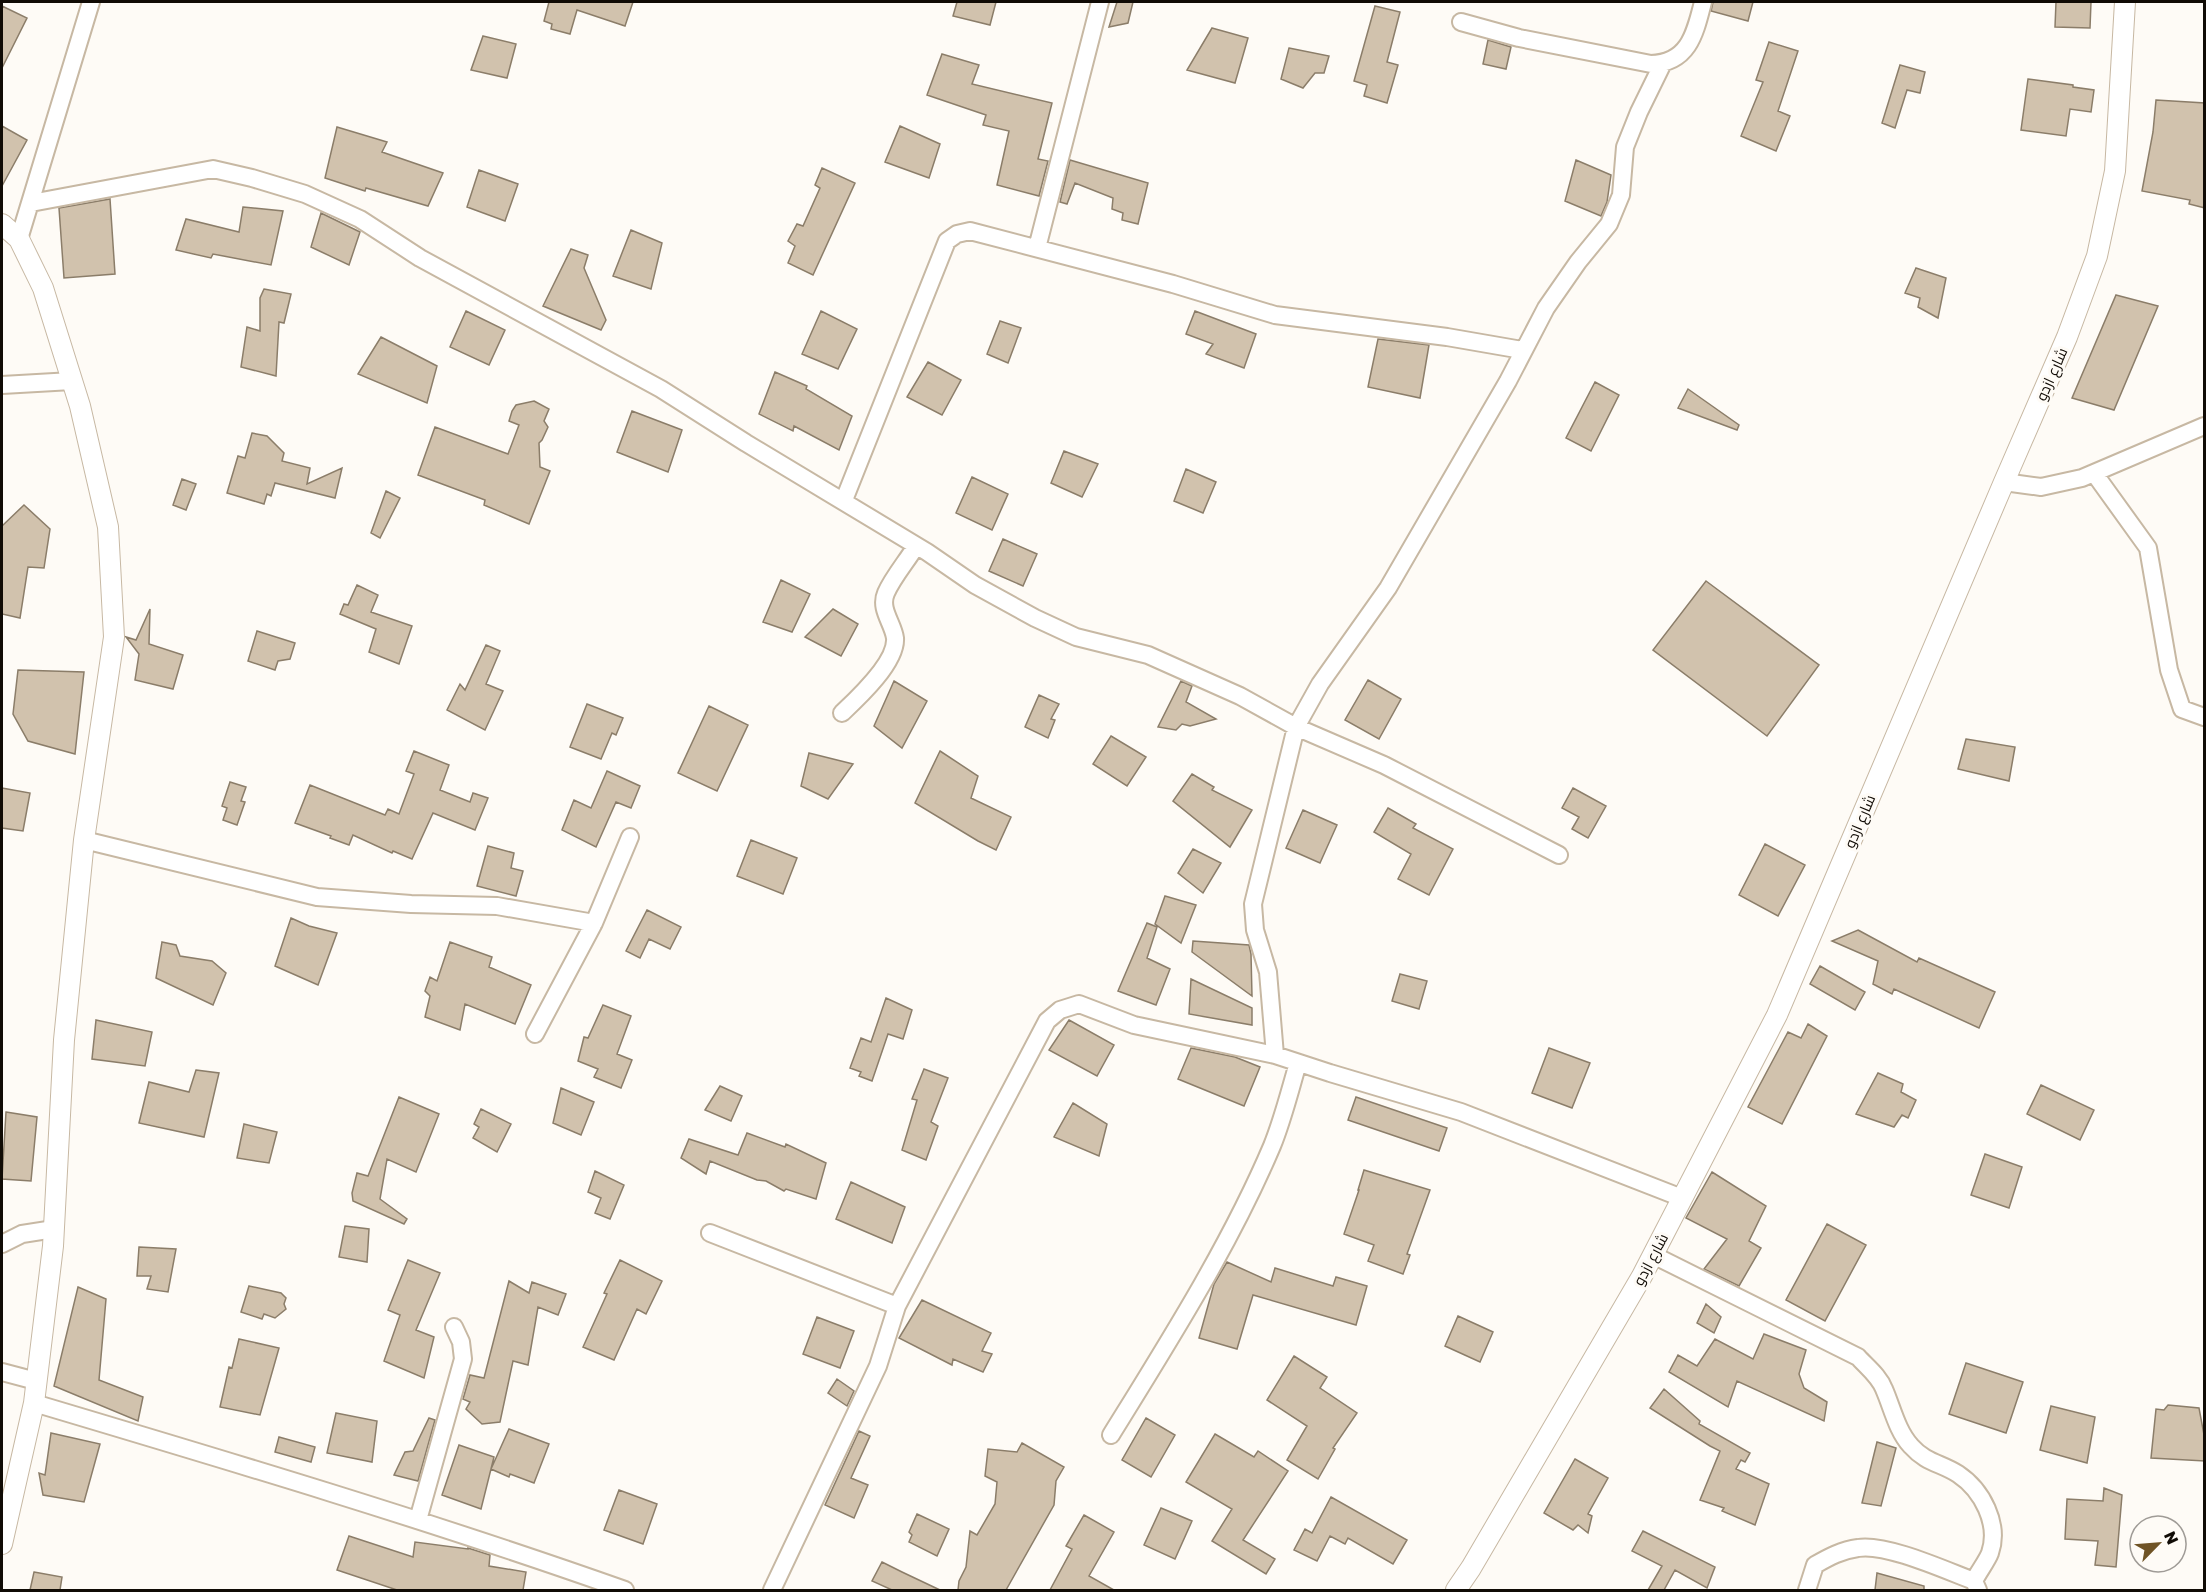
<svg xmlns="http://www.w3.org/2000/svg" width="2206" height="1592" font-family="'Golos Text',Cairo,sans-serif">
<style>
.building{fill:#d1c2ad;stroke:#8b7d69;stroke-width:1.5}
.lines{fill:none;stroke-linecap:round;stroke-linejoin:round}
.minor-casing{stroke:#c7b8a3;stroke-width:20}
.tertiary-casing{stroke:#c7b8a3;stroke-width:22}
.minor{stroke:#fff;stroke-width:16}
.tertiary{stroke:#fff;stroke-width:20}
.labels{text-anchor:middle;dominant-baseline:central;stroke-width:6;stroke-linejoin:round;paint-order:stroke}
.street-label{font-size:15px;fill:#100b05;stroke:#fefbf6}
</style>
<rect width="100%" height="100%" fill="#fefbf6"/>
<path class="building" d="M549,2h84l-8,24 -48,-16 -7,24 -19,-5 1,-5 -8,-3z
M957,2h39l-6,23 -37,-9z
M1117,2h16l-5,21 -19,4z
M1713,2h40l-5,19 -37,-10z
M2056,2h35l-1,26 -35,-1z
M2,6l25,12 -25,50z
M1375,6l25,6 -13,50 11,3 -11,38 -23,-7 3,-11 -13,-4z
M1212,28l36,10 -13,45 -48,-13z
M483,36l33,8 -9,34 -36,-8z
M1488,40l23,7 -5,22 -23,-5z
M1769,42l29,9 -20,60 12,5 -14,35 -35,-15 22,-54 -7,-2z
M1289,48l40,8 -5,17h-9l-12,15 -22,-9z
M942,54l37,11 -7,19 80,19 -14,56 10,2 -9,35 -42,-11 12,-54 -26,-6 3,-10 -59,-20z
M1900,65l25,7 -5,21 -13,-3 -12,38 -13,-5z
M2028,79l45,6v2l21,3 -3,22 -21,-3 -4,27 -45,-6z
M2156,100l49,3v105l-16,-4 1,-4 -48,-9 11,-59z
M2,126l25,14 -25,46z
M900,126l40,18 -11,34 -44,-16z
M337,127l50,15 -5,10 61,21 -15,33 -62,-18 -1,3 -40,-13z
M1070,160l78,23 -10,41 -16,-4 1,-7 -11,-4 1,-11 -38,-15 -8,21 -7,-2z
M1576,160l35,15 -4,27 -6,14 -36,-15z
M822,168l33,15 -42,92 -25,-12 7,-17 -7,-5 9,-17 6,2 17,-38 -5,-3z
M479,170l39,14 -13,37 -38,-14z
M110,199l5,75 -51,4 -5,-70z
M243,207l40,4 -12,54 -58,-11 -2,4 -35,-8 10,-31 53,13z
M321,213l39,19 -11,33 -38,-18z
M631,230l31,13 -11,46 -38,-13z
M571,249l17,6 -4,13 22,52 -5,10 -58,-24z
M1916,268l30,10 -8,40 -20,-11 2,-9 -15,-5z
M264,289l27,5 -7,29 -5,-1 -3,54 -35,-9 6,-40 13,4v-33z
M2116,295l42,11 -44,104 -42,-12z
M466,311l39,19 -16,35 -39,-18z
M821,311l36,18 -19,40 -36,-15z
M1195,311l61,23 -12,34 -38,-14 7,-10 -27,-10z
M1000,321l21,7 -13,35 -21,-9z
M381,337l56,29 -10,37 -69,-29z
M1378,339l51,6 -9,53 -52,-11z
M928,362l33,18 -19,35 -35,-18z
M775,372l32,14 -1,3 46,27 -13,34 -45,-24 -1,5 -34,-17z
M1595,382l24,13 -28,56 -25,-13z
M1688,389l51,36 -2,5 -59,-22z
M534,401l15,8 -5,12 4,6 -6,13 -3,3 1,24 10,4 -21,53 -45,-19 1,-5 -67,-25 17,-48 73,27 11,-29 -10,-4 3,-10 4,-6z
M632,411l50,19 -14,42 -51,-20z
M252,433l15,3 17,17 -2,8 28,7 -3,16 35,-16 -7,30 -60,-15 -4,13 -4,-2 -3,10 -37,-11 11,-37 7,2z
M1064,451l34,13 -16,33 -31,-14z
M1186,469l30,13 -13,31 -29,-12z
M972,477l36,17 -16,36 -36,-17z
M182,479l14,5 -10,26 -13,-5z
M386,491l14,7 -20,40 -9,-5z
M24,505l26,24 -6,39 -16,-1 -8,51 -18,-4v-88z
M1003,539l34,15 -14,32 -34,-15z
M781,580l29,14 -18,38 -29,-10z
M1706,581l113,84 -52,71 -114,-86z
M357,585l21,10 -7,17 41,14 -13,38 -30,-12 7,-23 -36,-15 4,-10 4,1z
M150,609l-1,35 34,11 -10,34 -38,-9 4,-26 -13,-17 10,3z
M833,609l25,15 -17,32 -36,-19z
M257,631l38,12 -5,16 -12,2 -3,9 -27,-9z
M486,645l14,6 -14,33 17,7 -18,39 -38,-20 13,-26 5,6z
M18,670l66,2 -9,82 -47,-13 -15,-27z
M1368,680l33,19 -22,40 -34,-19z
M894,681l33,20 -25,47 -28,-22z
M1181,681l11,5 -6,16 30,17 -26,7 -8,-2 -6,6 -18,-3z
M1039,695l20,9 -8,15 4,1 -7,18 -23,-11z
M587,704l36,14 -7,17 -4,-2 -11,26 -31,-12z
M709,706l39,19 -31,66 -39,-18z
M1111,736l35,21 -19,29 -34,-22z
M1966,739l49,8 -6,34 -51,-12z
M414,751l35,14 -9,25 30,12 3,-9 15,5 -13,32 -42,-17 -21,46 -19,-8 -1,2 -39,-18 -4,10 -19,-7 1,-2 -36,-13 15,-38 75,30 3,-6 11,5 15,-40 -8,-3z
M940,751l38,25 -7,22 40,19 -15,33 -18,-9 -63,-38z
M809,753l44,11 -25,35 -27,-13z
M607,771l33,15 -9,22 -15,-6 -20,45 -34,-17 12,-30 17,8z
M1192,774l22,13 -2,3 40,20 -22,37 -57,-46z
M230,782l16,5 -5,14 4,1 -8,23 -14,-5 4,-12 -5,-2z
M2,788l28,5 -7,38 -21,-3z
M1573,788l33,18 -18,32 -16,-9 7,-12 -17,-9z
M1388,808l28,16 -3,4 40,21 -24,46 -31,-16 13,-25 -37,-22z
M1303,810l34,15 -17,38 -34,-15z
M751,840l46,18 -14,36 -46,-18z
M1765,844l40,21 -27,51 -39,-21z
M488,846l26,7 -3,15 12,3 -7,25 -39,-10z
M1193,849l28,14 -18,30 -25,-20z
M1165,896l31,9 -15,38 -26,-19z
M647,910l34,17 -11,22 -21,-10 -9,19 -14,-7z
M291,918l18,8 28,7 -19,52 -43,-19z
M1147,923l10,4 -10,31 23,11 -14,36 -38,-14z
M1858,930l59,32 2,-4 76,34 -16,36 -85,-39 -2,5 -19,-10 5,-23 -46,-20z
M1193,941l56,4 2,9 1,42 -60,-44z
M162,942l14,3 4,11 32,5 14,12 -13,32 -57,-27z
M450,942l42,15 -3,10 42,18 -16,39 -50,-20 -5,26 -35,-13 5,-21 -5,-5 5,-14 7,4z
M1820,966l45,26 -10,18 -45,-26z
M1400,974l27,7 -8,28 -27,-8z
M1191,979l61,29v17l-63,-11z
M886,998l26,12 -9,29 -15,-5 -16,47 -13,-5 2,-4 -11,-4 11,-30 10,4z
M603,1005l28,11 -14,38 15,6 -11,28 -27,-11 4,-8 -20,-8 6,-24 4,1z
M96,1020l56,12 -7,34 -53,-7z
M1069,1020l45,25 -17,31 -48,-26z
M1808,1024l19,12 -45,88 -34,-17 40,-75 13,6z
M1191,1048l44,9 25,10 -16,39 -66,-27z
M1549,1048l41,15 -18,45 -40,-15z
M924,1069l24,9 -17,44 7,4 -12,34 -24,-10 15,-50 -5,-1z
M196,1070l23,3 -15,64 -65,-14 10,-41 40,10z
M1878,1073l25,11 -2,8 15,8 -8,18 -6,-3 -8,12 -38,-13z
M2041,1085l53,25 -14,30 -53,-26z
M720,1086l22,10 -11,25 -26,-11z
M561,1088l33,14 -13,33 -28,-12z
M399,1097l40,17 -23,58 -29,-13 -7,40 27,20 -3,5 -51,-23 -1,-8 5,-20 11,3z
M1356,1097l91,31 -8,23 -91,-31z
M1073,1103l34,21 -8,32 -45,-19z
M481,1109l30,15 -14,28 -24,-14 6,-11 -5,-3z
M6,1112l31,5 -6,64 -29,-2z
M244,1124l33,8 -8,31 -32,-5z
M747,1133l38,14 1,-3 40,19 -10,36 -30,-10 -2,2 -18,-10 -9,-1 -47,-19 -4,13 -25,-16 8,-19 49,16z
M1985,1154l37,13 -13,41 -38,-13z
M1364,1170l66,20 -23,64 3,1 -7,19 -35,-13 6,-16 -30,-11 15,-44h-1z
M595,1171l29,14 -14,34 -15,-6 6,-15 -13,-6z
M1712,1172l54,34 -17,35 12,7 -22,38 -35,-17 23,-30 -41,-21z
M851,1182l54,25 -13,36 -56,-24z
M1827,1224l39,21 -41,76 -39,-21z
M345,1226l24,3 -2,33 -28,-5z
M139,1247l37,2 -8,43 -21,-3 4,-13h-14z
M408,1260l32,13 -24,57 18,7 -10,41 -40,-17 16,-46 -12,-5z
M620,1260l42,21 -16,33 -9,-5 -23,51 -31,-13 24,-53 -3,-1z
M1227,1262l44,20 4,-14 58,18 3,-9 31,9 -11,39 -103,-30 -16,54 -38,-11 15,-54z
M509,1281l20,12 3,-11 34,12 -8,21 -20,-8 -10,58 -15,-4 -13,61 -18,2 -16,-15 4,-7 -7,-3 7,-24 14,3z
M249,1286l32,7 5,5 -2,6 2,5 -11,9 -11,-4 -2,5 -21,-7z
M78,1287l28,12 -7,81 44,17 -5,24 -84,-35z
M922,1300l69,33 -9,18 10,3 -9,18 -30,-13 -1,6 -53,-27z
M1706,1304l15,13 -7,16 -17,-10z
M1458,1316l35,16 -13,30 -35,-16z
M817,1317l37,14 -14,37 -37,-14z
M1764,1334l42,16 -7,24 5,14 23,14 -3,19 -87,-40 -9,26 -59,-35 9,-17 19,11 18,-27 38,20z
M239,1339l40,9 -19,67 -40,-8 9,-40 3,1z
M1294,1356l33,21 -7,11 37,25 -24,35 2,1 -17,30 -31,-19 20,-34 -40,-26z
M1966,1363l57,19 -17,51 -57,-19z
M837,1379l17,12 -7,15 -19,-13z
M1664,1389l36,32 -1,3 51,29 -5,9 -4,-2 -5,9 33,15 -14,41 -33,-14 2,-3 -24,-8 20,-49 -10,-5 -60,-38z
M2168,1405l31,3 6,32v21l-54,-3 5,-49 8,1z
M2051,1406l44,11 -8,46 -47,-13z
M336,1413l41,8 -5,41 -45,-9z
M429,1418l6,2 -17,61 -24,-6 11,-23 8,-1z
M1146,1418l29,17 -24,42 -29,-17z
M509,1429l40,15 -15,39 -24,-9 -1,3 -18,-8z
M859,1431l11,5 -19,42 17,7 -14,33 -29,-13z
M51,1433l49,11 -16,58 -41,-7 -4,-22 6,2z
M1215,1434l39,23 4,-6 30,20 -45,69 32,19 -9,15 -54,-33 20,-32 -46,-27z
M279,1437l36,10 -4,15 -36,-10z
M1877,1442l19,6 -15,58 -19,-3z
M1022,1443l42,24 -8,14 -2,24 -48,85h-48l1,-9 7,-14 4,-36 7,4 18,-31 2,-22 -12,-6 3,-27 29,3z
M459,1445l35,12 -13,52 -39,-14z
M1575,1459l33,19 -20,36 4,2 -4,17 -10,-8 -5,5 -29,-17z
M2104,1488l18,7 -6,72 -21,-2 3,-24 -33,-2 2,-40 36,2z
M619,1490l38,14 -14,40 -39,-14z
M1331,1497l76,43 -14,24 -45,-26 -3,6 -15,-8 -13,25 -23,-11 11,-21 7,4z
M1161,1508l31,13 -17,38 -31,-14z
M917,1514l32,15 -12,27 -28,-14 3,-7 -3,-3z
M1084,1515l30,17 -25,44 25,14h-64l22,-41 -6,-3z
M1643,1531l72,36 -8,21 -32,-18 -11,20h-16l14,-24 -30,-15z
M349,1536l64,21 2,-15 53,7v-1l22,7 -1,11 37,6 -3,18h-126l-60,-20z
M882,1562l20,10 38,18h-48l-20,-9z
M34,1572l28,5 -2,13h-30z
M1877,1573l47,13v4h-49z"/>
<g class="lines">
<g class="minor-casing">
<path id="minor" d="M1461,22l58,16 132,26c38,-1 44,-31 52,-62
M1663,63l-24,49 -14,35 -4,48 -12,29 -31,38 -32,46 -38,73 -120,207 -68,96 -24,43 -43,177 2,26 13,42 7,83 55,18 131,39 221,86
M31,203l182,-34 39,9 53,16 55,25 60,39 241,131 85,54 181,109 48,33 60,33 41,19 72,18 92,41 56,31 88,38 175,90
M19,239l72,-237
M1037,248l63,-246
M2,385l70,-4
M2094,473l54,75 21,122 13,39 22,8
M2004,482l37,5 41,-9 122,-52
M844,500l103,-259 10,-7 13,-3 203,53 102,31 172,22 75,13
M842,713c16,-15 55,-51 53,-75 -2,-15 -16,-29 -9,-45 7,-16 21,-32 30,-47
M84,840l233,57 94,7 86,2 97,17
M535,1034l59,-111 36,-86
M710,1233l187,73
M2,1244l20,-10 32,-5
M1653,1255l205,102c9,10 21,19 26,32 8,18 13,42 27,57 15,17 30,17 47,28 24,16 42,50 32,79 -3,8 -11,18 -16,28l4,9
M2,1372l34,9
M34,1403c198,59 396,118 591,187
M1111,1435c57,-92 119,-190 161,-289 11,-27 18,-56 26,-83
M418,1520l45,-161 -2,-17 -7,-15
M772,1590l106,-224 19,-60 150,-285 13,-11 19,-6 55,21 141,30
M1807,1590l8,-25c14,-8 27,-15 43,-17 28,-5 89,23 116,33"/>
</g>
<g class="tertiary-casing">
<path id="tertiary" d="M2,224l17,15 24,49 37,118 28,121 6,110 -30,203 -20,200 -11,206 -19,157 -32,141
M1456,1590l15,-22 171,-292 135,-261 227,-533 63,-145 30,-81 18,-85 10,-169"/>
</g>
<use href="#minor" class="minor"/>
<use href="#tertiary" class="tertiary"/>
</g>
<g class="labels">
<g class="street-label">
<text transform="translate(2051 374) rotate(-66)">شارع ازدو</text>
<text transform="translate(1859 821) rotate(-67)">شارع ازدو</text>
<text transform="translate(1650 1259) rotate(-62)">شارع ازدو</text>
</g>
</g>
<rect width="2206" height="1592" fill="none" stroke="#100b05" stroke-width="6"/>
<g transform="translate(2158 1544) rotate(65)"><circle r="28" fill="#fefbf6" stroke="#9f9b96" stroke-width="1.5"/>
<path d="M0-4.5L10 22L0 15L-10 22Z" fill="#6f5325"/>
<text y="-9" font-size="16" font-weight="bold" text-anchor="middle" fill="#100b05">N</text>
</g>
</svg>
